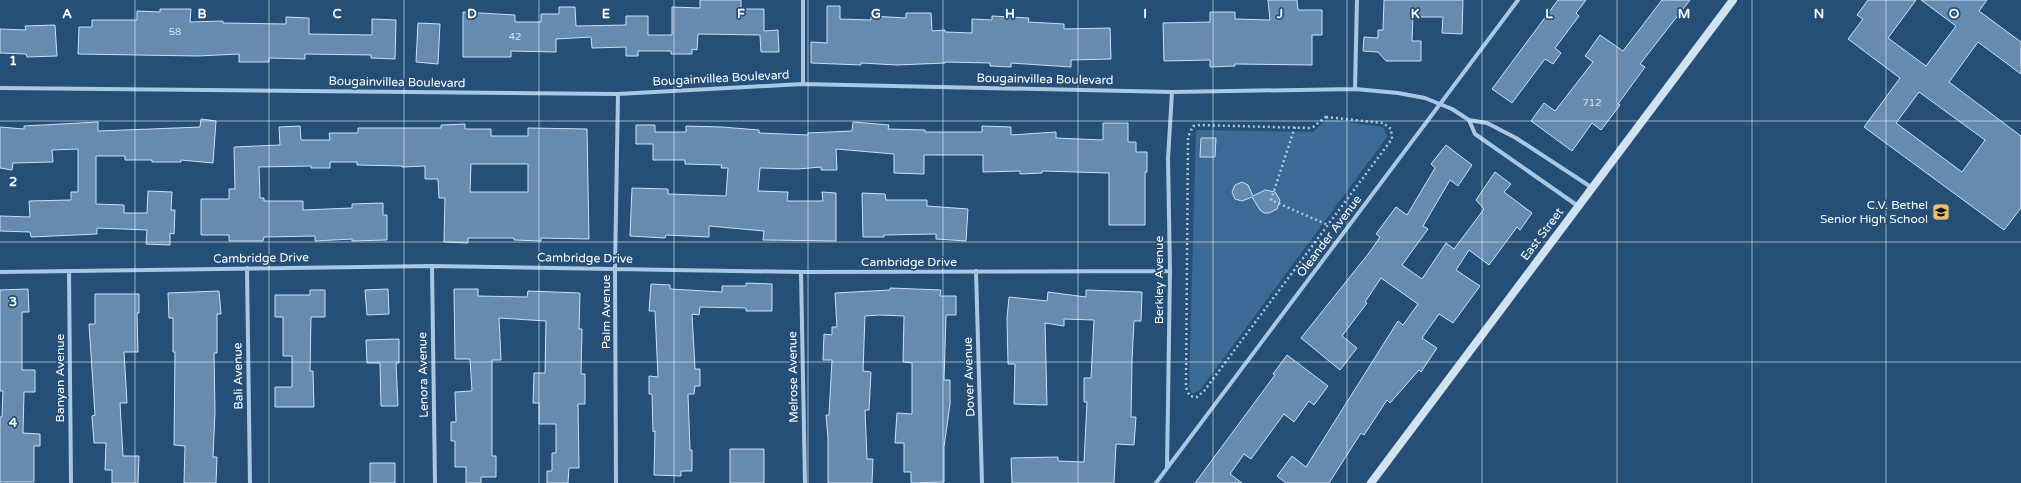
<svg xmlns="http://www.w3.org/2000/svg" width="2021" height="483" font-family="'Varela Round',sans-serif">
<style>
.green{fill:#3a6a95}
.building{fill:#678bae;stroke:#cbdff3;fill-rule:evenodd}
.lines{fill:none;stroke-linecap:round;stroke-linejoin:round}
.path{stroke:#a9c7e3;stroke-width:2.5;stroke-dasharray:2 3;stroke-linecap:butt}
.street{stroke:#a9c7e3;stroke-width:4}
.secondary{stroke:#d1e2f3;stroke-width:8}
.grid{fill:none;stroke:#fff;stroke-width:1;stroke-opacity:0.55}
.labels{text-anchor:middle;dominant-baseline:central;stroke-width:3.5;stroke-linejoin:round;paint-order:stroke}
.number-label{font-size:10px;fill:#d9e2eb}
.street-label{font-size:12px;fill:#fff;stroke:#264f78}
.poi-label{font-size:12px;fill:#fff;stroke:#264f78;text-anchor:end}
.grid-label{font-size:13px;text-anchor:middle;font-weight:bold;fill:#fff;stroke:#264f78;stroke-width:3.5;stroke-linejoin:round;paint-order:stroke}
</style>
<rect width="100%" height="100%" fill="#264f78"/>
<path class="green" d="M1327,119l56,8 4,10 -187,253 -8,4 -3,-8 7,-256 117,2z"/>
<path class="building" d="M700,0h41v9h23v22l14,-1 1,22h-18l-1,-17 -62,-1 -1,16 -5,-1v5h-21v-3h-33v5h-12v-9l-34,1 -1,-11 -35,2v13l-45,-1v6h-48v-45l52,3v7h26v-8h18v-7h16l1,19 50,-1v-9h22v19h24v-28l28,1z
M1268,0h29l1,10h24v25h-10v30l-77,-1v2l-25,1v-7l-46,1 -1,-38 47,-1v-10h25v7l35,1z
M1384,0h79l-1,34 -20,-1 1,-16h-30l-1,24h9v20h-35l-8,-9 -15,-1 1,-14 14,1v-8h5z
M1558,0h28l-10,13 3,3 -24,32 6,5 -8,11 -8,-5 -33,44 -20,-14z
M1662,0h28l-50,64 5,3 -27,37 2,1 -19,25 -9,-7 -20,28 -41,-30 13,-18 11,8 38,-49 -8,-6 15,-21 23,16z
M1868,0h48l-28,38 38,28 30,-40 -35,-26h66l-8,11 42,31v32l-43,-32 -29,40 72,54v72l-17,22 -140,-103 36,-49 -52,-39 15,-20 -6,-4zM1919,92l66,48 -23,32 -66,-49z
M827,6h13v13l31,1v-4l35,2v-5h25l1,18 13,-1v2l27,1v-14l20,1v-4l37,2 -1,4 36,2v5l46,-1 1,31 -40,1v7l-60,-4v4l-21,-1v-3l-45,-1v1l-48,2 -36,-2v2l-50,-2v-21l16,1z
M160,9h31l-1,13 33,-1v2l63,1v-7l23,1v16l63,1v-16l24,1 -1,39 -24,-1v-3l-66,-1v5l-36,-1v4h-30v-8l-41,2 -120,-2 1,-27h13v-7h45v-9l23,1z
M418,23l22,1 -2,40 -22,-2z
M55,25l2,31 -30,1 -1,-3 -26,-1v-24l26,1 -1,-4z
M201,119l15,2 -3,42 -32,-3v2h-29v-2h-27v-4h-29v48l28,1v8h23l1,-22 24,1 -1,18h4l-1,24 -4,-1v12l-24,-1 1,-14 -50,-2v6l-66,3 -1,-5 -30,-1v-15l30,1 -1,-16 42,-1v-8h7v-43l-26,1 1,12 -40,1 -1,7 -12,-2v-41l24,2v-3l74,-4v9l53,-2 49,-2z
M853,122l36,3 -1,4 37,1v2h57v-6l29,1v8l45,-3v6l47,2v-17h25v19h8v10h11v20h-2v53h-36v-52l-67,-2v2l-22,1v-3l-37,1v-17h-59v19l-30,-1v-19l-58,-5 1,21h-16v-3l-23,2 -38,-1 -2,23 30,1 -1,9h36l-1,-9 14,1v48l-73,-1 1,-9 -55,-5v11l-43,-2 -1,3 -35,-2 2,-48 36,1v5l58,2 2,-28h-7l1,-3 -37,-1v-4h-32v-16h-17v-19h19v7h31v-6l36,1 37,3v3l49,2v-2l44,-2z
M465,124v5h26v7h37v-8l59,1 2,110 -48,-1v3l-27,-1v-2h-46v5l-24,-1 1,-44h-6l-1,-19h-13v-13l-23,1v-1l-45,-1v-3h-27v6h-19v-2l-52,1 1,31h4v3h39v9l49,-2v-4l31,-1v12h4v25l-35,1v-2l-37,2v-5l-51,1 -1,4h-34v-6h-28v-36h28v-10h6l-1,-42 46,-2 -1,-18 21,-1 1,14h29l-1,-7h29v-5h83v-3zM471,164h57v28h-58z
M1201,138h15l-1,19h-15z
M1446,145l26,20 -14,21 -8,-6 -27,46 5,3 -26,36 20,14 24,-36 8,6 30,-40 -8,-9 19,-28 16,12 -7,8 28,21 -12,17 -3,-3 -28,38 -20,-15 -13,20 24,16 -27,37 -14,-9 -17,24 15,10 -16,24 -2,-2 -29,33 -3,-3 -23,35 -3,-2 -32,50h-43l-9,-7 15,-20 14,11 92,-146 5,4 15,-21 -37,-26 -16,24 2,1 -25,33 15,12 -17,22 -39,-32 68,-85 11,-16 -4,-3 20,-27 11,8 28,-47 -4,-4z
M1242,182l6,3 5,11 12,-6 10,2 5,8 -3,9 -8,4h-5l-4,-3 -8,-13 -10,4 -7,-2 -3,-7 3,-7z
M862,193l23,1 1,6h41v6l41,3 -2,32 -30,-2v-5l-52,1v2h-21z
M746,283l26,1v27h-26v-3l-46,-1 -1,8 -7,-1 3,55h5v17h-5l-1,8h-6l2,56h2v21h-11v5l-27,-1 1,-44 -2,1 -1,-38h-3v-18l9,1 -3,-66h-6l2,-27 19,1v4l52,3v-6h24z
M890,288l51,2 -1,6h16v19h-10l-2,65h6v24l-6,43v35l-33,1v-11h-7v-29h-9l2,-30 15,1v-51l-9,-1 1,-46 -24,-1 -15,1 -2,55 8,1 -2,38h-4l2,49h6l-1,24h-44v-45l-2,-23h3l3,-55h-9l1,-26 8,1v-8h5l-2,-34 55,-3z
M28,289l1,23h-7v58h13v22h-11l-1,41 17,1v12h-6v36h-34v-65h2l1,-26h-3v-101z
M388,289l1,25 -22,1 -2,-25z
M454,289h24v7l49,1 1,-6 52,2 -1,36h3l-1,45h4v30h-7l1,64h-10l-1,15h-21v-12h5v-18h4v-29h-17v-21h-6l1,-30h11l1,-52 -47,-3 2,42h-9v96h4v21h-15v6h-15v-16h-11v-26h-4v-19h5l-1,-30 17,-1 -2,-32h-15z
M310,290h15v27h-14l-1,54h3l1,36h-39v-20h17v-31h-9v-39h-8v-22h35z
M1086,290l56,2 -1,29h-7l-2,40 -1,56h5l-2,28 -18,-1 -2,39h-102l-1,-25 47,-1v4l26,1 3,-60h-3v-24h7l3,-58 -30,-1v7l-19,-3 2,82 -33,-1 1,-40h-7l-1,-45 2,-22 38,4 1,-9 38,5z
M219,291l2,23h-4v39h-3l1,59 -2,45h4l-1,26h-32l1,-37 -11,-1 1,-93h-2v-34h-4l-1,-25z
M95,294h44v19h-2l1,39h-14l3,51h-7l3,53h16l-1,27h-26v-13h-7l1,-27h-12l-2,-27 3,-1 -6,-91h6z
M399,339v24h-3l2,43h-17l-1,-43h-13l-1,-23z
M1287,355l41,31 -14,19 -5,-4 -15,21 -10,-8 -33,45 -7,-5 -14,20 12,9h-47l80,-108 -2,-1z
M730,449h34v34h-34z
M370,463h25v20h-25z"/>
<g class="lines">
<path class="path" d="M1326,117l57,6 8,6 1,10 -188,252 -7,6 -7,-1 -3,-5 -1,-6 2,-248 5,-11 7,-1 109,3 4,-1z
M1295,127l-24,73 57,25"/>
<path class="street" d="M803,0v84
M0,88l618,6 185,-10 369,8 183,-3 43,4 27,5 27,11 17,11 18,3 29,15 75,49
M1355,89l2,-89
M1469,120l6,14 103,72
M432,266l3,217
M247,268l3,215
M976,271l6,212
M0,272l432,-6 369,6 369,-1
M69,272l2,211
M801,272l4,211
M1167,468l3,-197 -2,-112 4,-67
M616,483l-1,-215 3,-174
M1156,483l362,-483"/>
<path class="secondary" d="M1371,483l362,-483"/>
</g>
<path class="grid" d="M135,0v483M269,0v483M404,0v483M539,0v483M674,0v483M808,0v483M943,0v483M1078,0v483M1213,0v483M1347,0v483M1482,0v483M1617,0v483M1752,0v483M1886,0v483M0,121h2021M0,242h2021M0,362h2021"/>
<defs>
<g id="school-square" transform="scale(0.9)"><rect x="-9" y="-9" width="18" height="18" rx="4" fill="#ebbf6f" stroke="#264f78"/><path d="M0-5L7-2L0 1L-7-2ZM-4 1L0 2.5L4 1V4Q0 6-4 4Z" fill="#111"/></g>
</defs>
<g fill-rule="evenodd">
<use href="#school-square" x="1941" y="212"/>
</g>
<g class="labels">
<g class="number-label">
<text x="175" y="32">58</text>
<text x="515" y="37">42</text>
<text x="1592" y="103">712</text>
</g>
<g class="street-label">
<text transform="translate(721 78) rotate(-3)">Bougainvillea Boulevard</text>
<text transform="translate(1045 79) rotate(1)">Bougainvillea Boulevard</text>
<text transform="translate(397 82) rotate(1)">Bougainvillea Boulevard</text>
<text transform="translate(1542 234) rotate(-53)">East Street</text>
<text transform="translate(1329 236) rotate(-53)">Oleander Avenue</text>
<text transform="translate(261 258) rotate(-1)">Cambridge Drive</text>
<text transform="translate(585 258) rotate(1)">Cambridge Drive</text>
<text x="909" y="262">Cambridge Drive</text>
<text transform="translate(1159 280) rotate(-90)">Berkley Avenue</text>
<text transform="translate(606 312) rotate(-90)">Palm Avenue</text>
<text transform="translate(423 375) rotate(-91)">Lenora Avenue</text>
<text transform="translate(238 376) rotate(-91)">Bali Avenue</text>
<text transform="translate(793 377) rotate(-91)">Melrose Avenue</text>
<text transform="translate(969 377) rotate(-92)">Dover Avenue</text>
<text transform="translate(60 378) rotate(-90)">Banyan Avenue</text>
</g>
<g class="poi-label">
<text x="1928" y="205">C.V. Bethel<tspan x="1928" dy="14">Senior High School</tspan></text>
</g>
</g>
<g class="grid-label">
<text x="67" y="18">A</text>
<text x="202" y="18">B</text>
<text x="337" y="18">C</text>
<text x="472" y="18">D</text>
<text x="606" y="18">E</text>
<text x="741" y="18">F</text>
<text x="876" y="18">G</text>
<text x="1010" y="18">H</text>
<text x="1145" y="18">I</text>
<text x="1280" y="18">J</text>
<text x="1415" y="18">K</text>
<text x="1549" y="18">L</text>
<text x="1684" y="18">M</text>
<text x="1819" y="18">N</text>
<text x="1954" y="18">O</text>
<text x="13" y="65">1</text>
<text x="13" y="186">2</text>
<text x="13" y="306">3</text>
<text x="13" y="427">4</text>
</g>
</svg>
